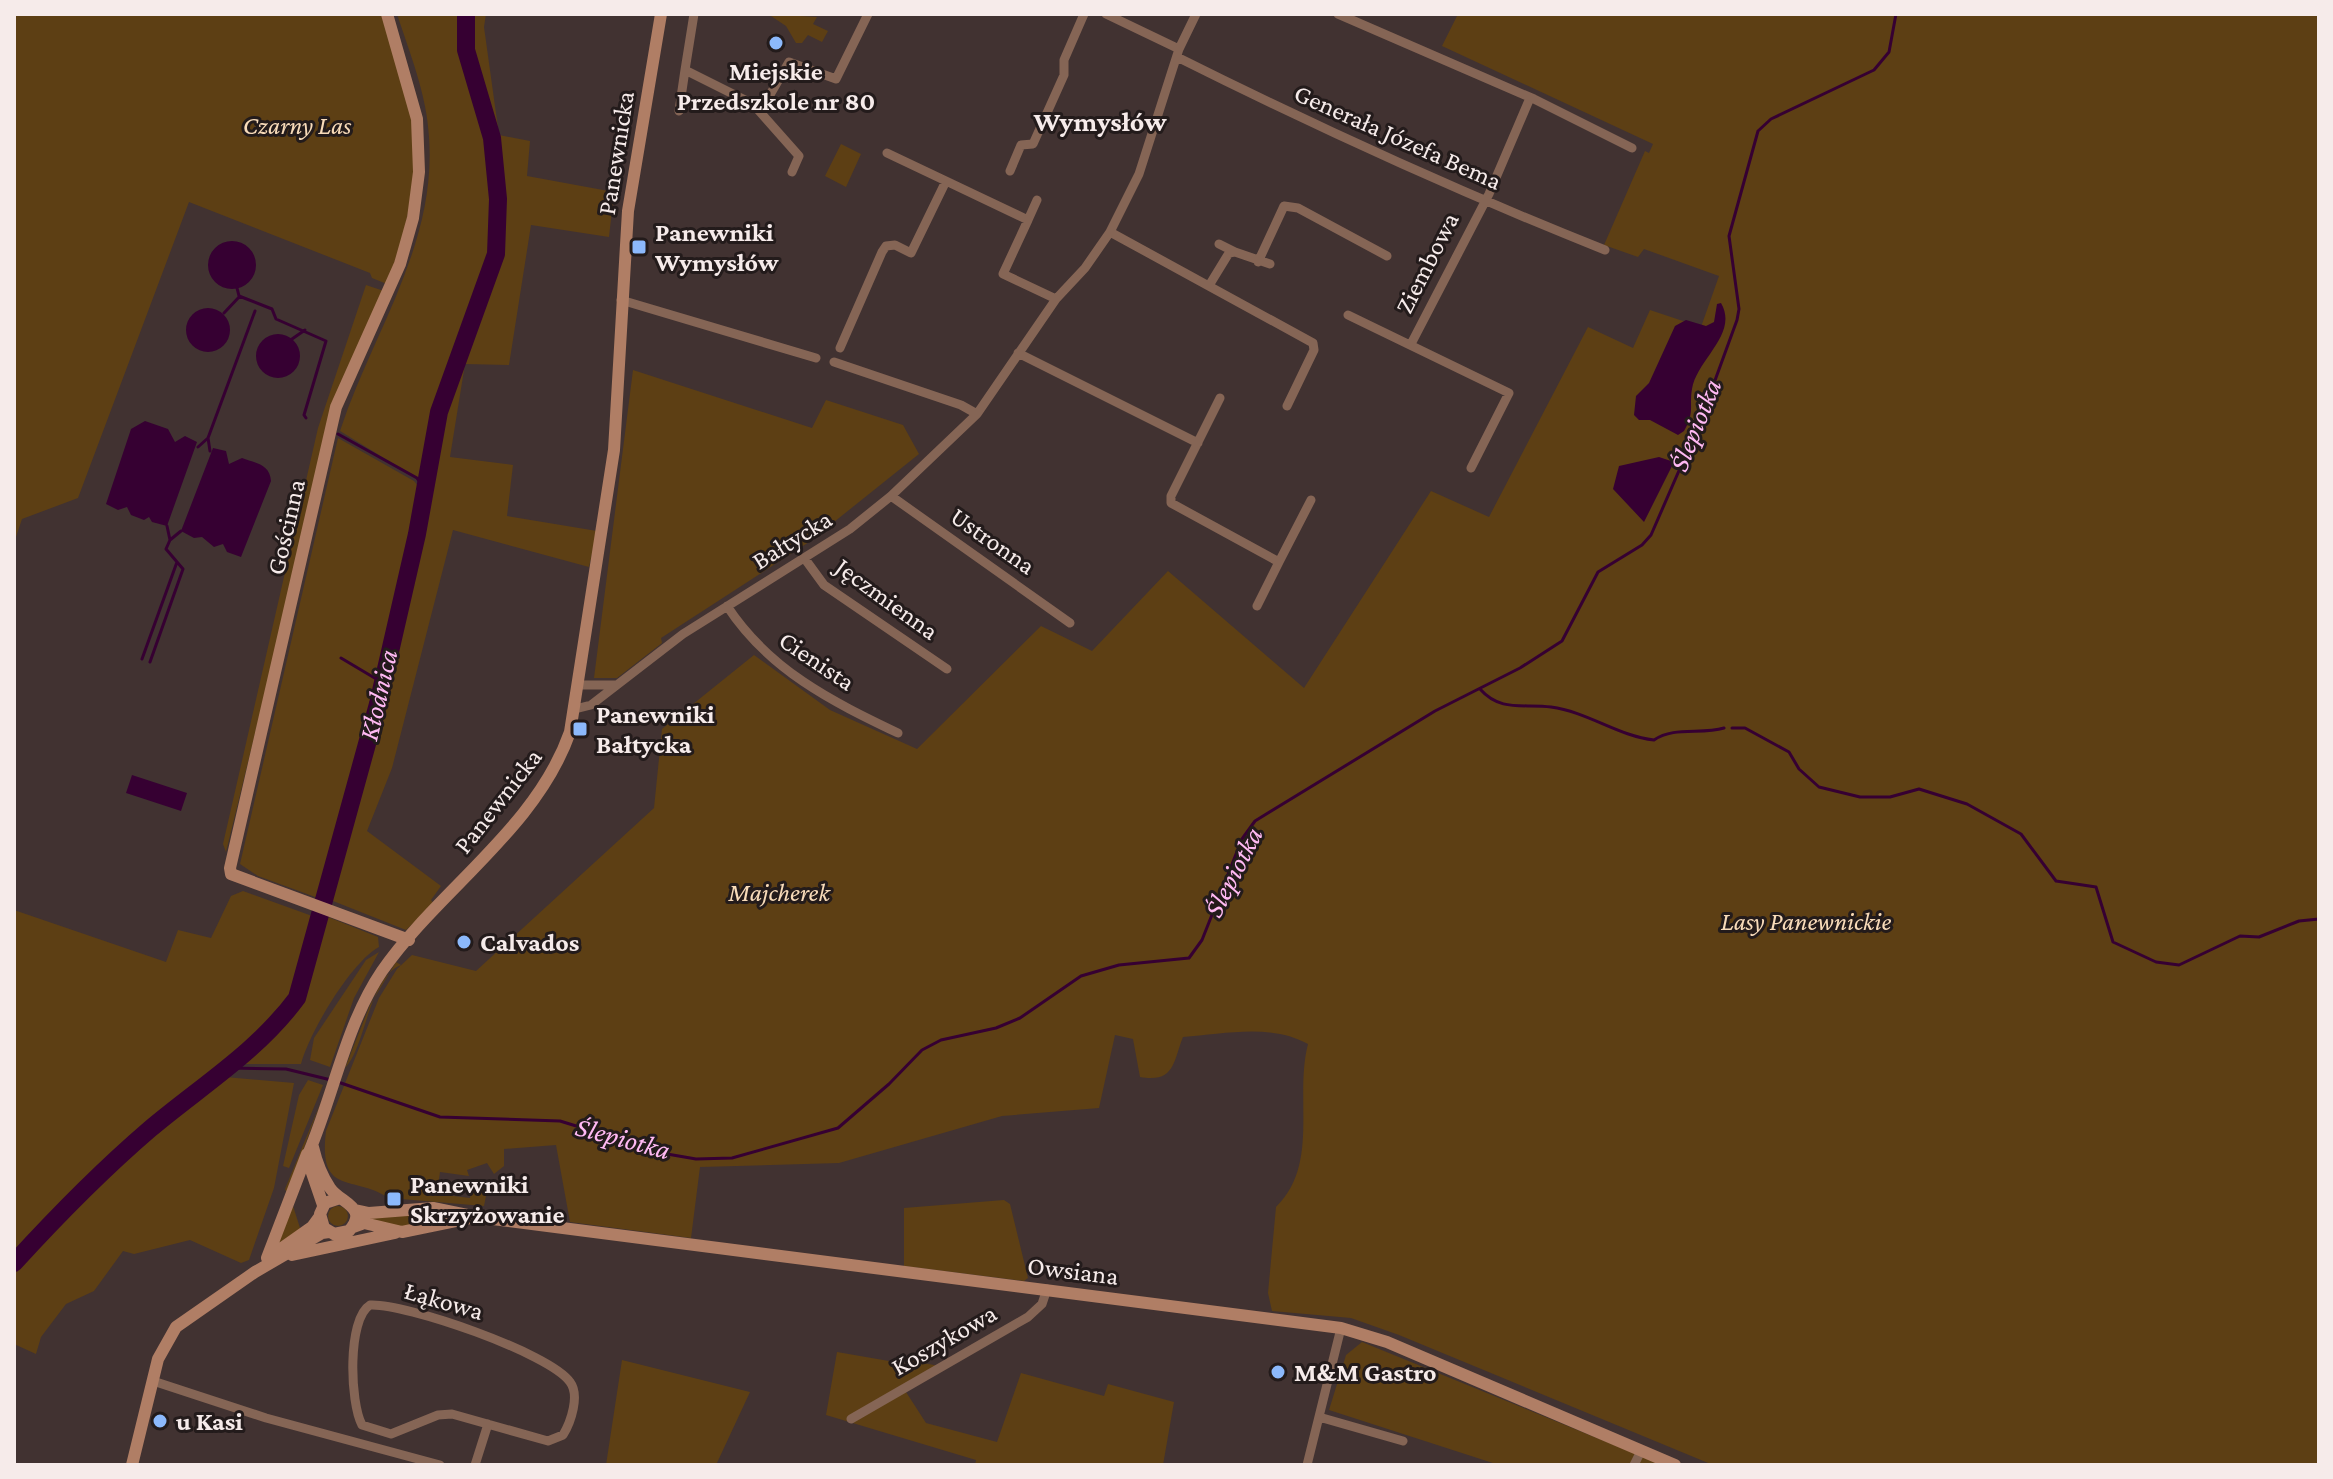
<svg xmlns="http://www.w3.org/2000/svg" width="2333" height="1479" font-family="'Crimson Pro',serif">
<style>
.green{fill:#5d3f14}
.water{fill:#360032}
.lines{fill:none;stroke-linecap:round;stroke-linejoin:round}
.stream{stroke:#360032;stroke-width:3}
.river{stroke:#360032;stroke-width:18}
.street{stroke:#856555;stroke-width:9}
.secondary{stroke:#b07e65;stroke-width:12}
.poi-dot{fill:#8cb9fc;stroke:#231b1b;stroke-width:3}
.labels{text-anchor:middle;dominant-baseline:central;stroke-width:6;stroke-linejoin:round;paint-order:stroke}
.poi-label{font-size:26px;font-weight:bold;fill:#f6ebea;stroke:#231b1b;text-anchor:start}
.park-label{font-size:26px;font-style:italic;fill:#f8dbb9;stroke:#231b1b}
.street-label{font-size:26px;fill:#f6ebea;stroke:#231b1b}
.neighbourhood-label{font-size:28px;font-weight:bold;fill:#f6ebea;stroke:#231b1b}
.water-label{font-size:28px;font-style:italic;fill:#ffb9f3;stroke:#231b1b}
</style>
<rect width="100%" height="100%" fill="#413231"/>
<path class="green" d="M14,14h367c11,36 27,75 32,113 7,52 -8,108 -26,157l-15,-6 -2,-5 -181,-71 -111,296 -56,21 -8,24z
M397,14h65l-1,29 29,96 5,61 -3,51 -56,159 -13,72 -83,-51c32,-98 97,-186 89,-294 -2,-42 -19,-83 -32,-123z
M470,14h16l-2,13 15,108 31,6 -3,35 87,16 -5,45 -78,-12 -22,140 -44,-1 -15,93 63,8 -6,51 90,15 -8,36 -136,-37 -61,238 -25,63 74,55 -10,14 3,4 -28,26 -78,-31 56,-200 59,-285 19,-58 40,-100 2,-66 -10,-59 -25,-83z
M768,14l49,3 -4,7 15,7 -6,11 -14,-7 -6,8h-6l-10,-17z
M1458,14h861v1451h-606l-314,-130 -48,-17 -79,-7 -4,-18 8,-86c44,-43 18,-109 32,-163 -37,-21 -85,-10 -125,-7 -10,25 -8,46 -43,40l-7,-38 -18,-4 -16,73 -97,8 -163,47 -139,4 -9,71 -121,-16 -14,-77 -52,4v17l-10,8 -7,-11 -20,7 2,6 -29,-4 -3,22 33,4 3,-16 11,3 3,6 -3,15 -95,-8c-36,-24 -71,-1 -63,-67l53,-133 18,-29 15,-14 64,16 178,-163 8,-79 92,-74 76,55 87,39 124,-123 51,25 76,-80 136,117 127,-197 58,26 99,-190 45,21 17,-38 51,17 18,-51 -75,-27 -6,8 -34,-12 41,-94 4,2 4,-9 -211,-98z
M841,144l20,10 -15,33 -21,-11z
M366,285l18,6 -43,91 -115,470 -3,-8 95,-416z
M633,370l179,58 14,-28 77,25 16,29 -110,88 -148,96 1,5 -45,35h-23z
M338,438l76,43 8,10 -48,214 -56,193 -60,-22 -18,-12z
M243,891l72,26c-7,25 -10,61 -24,82 -32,52 -91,84 -136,123 -51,43 -97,88 -141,137v-349l152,52 12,-32 33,8 20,-42z
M323,915l55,22 1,10c-28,15 -70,86 -78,117h-63l44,-39 21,-32z
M379,952l-25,46 -24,69 -20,-7 4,-22 52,-78z
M396,962l5,3c-33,13 -35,82 -56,103l25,-63z
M225,1077l69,6 -20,105 -25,72 -8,3 -51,-23 -56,14 -11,-3 -29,40 -28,13 -25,33 -5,17 -22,-10v-73l60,-69z
M308,1080l15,5 -34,83 -6,-2 16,-71z
M322,1099l-35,95 -2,-5z
M1004,1200l6,4 18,74 -4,3 -120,-15v-58z
M328 1216a10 10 0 1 1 20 0a10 10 0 1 1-20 0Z
M293,1206l8,25 -24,14z
M427,1211l19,6 -43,11 -41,-11z
M1362,1342l301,123h-164l-170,-55 17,-55z
M837,1352l75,13 1,-4 26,5 -33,26 20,31 71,19 24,-69 83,23 4,-12 66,18 -11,63h-188l1,-5 -150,-45z
M622,1360l128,32 -34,73h-110z"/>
<path class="water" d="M208 265a24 24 0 1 1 48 0a24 24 0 1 1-48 0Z
M1721,303c18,31 -24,56 -29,86 -3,18 3,23 -8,42l-6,4 -28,-15h-11l-5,-5 2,-19 13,-13 26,-57 11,-6 20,6 8,-4 3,-18z
M186 330a22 22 0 1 1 44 0a22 22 0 1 1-44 0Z
M256 356a22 22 0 1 1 44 0a22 22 0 1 1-44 0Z
M145,421l23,8 7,13 10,-6 12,6 -30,84 -15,-4 -3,-5 -5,3 -13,-5 -4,-8 -9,3 -12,-6 25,-75z
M213,448l13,3 3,13 13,-6c13,5 28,6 29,23l-30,76 -14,-5 -4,-8 -9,3 -12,-10 -8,1 -13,-7z
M1659,457l15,5 -30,60 -31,-33 6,-23z
M132,775l55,18 -6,18 -55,-18z"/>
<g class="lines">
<path class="stream" d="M237,288l2,8 33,13 4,10 50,22 -22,74 2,3
M224,313l16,-17
M292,339l13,-9
M338,434l79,44 8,11
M208,438l2,13
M198,447l10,-9 47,-127
M170,540l11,-9
M341,658l42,25
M142,659l35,-97
M150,662l33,-93 -17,-20 4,-9 -3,-14
M1480,689c21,24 45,14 71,18 37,5 67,29 103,33 20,-14 47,-5 70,-12
M1732,728h13l44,24 10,17 20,18 41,10h30l29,-8 48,15 54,30 35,47 40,6 17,55 43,20 23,3 61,-29 19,1 40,-16 20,-2
M229,1068l57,1 45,11
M338,1082l102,35 120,4 107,33 29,5 36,-1 106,-30 51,-44 33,-34 19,-10 55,-12 24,-10 61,-42 38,-11 70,-7 13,-18 40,-101 13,-18 180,-110 85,-43 42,-27 36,-69 44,-27 9,-10 47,-108 39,-107 2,-11 -10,-73 29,-105 13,-12 103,-49 15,-18 7,-38"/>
<path class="river" d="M14,1263c43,-47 87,-92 136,-134 51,-43 107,-77 147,-131l81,-294 39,-170 22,-122 57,-158 2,-55 -6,-61 -26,-88v-36"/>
<path class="street" d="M694,14l-9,56 68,34 46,52 -7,16
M1106,14l73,35
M1338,14l196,85 98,49
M1177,57c140,70 282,135 428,193
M679,111l6,-41
M760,112l29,-50 47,17 32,-65
M1010,171l11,-26 12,-1 31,-69v-15l20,-46
M946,181l82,39 -25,54 53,25
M1028,220l9,-20
M1110,232l203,111 1,7 -27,56
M1219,244l16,8
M1258,262l26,-56 14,2 89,48
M1210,284l19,-31 6,-1 35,12
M621,300l195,58
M1348,315l161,78 -38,75
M1411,344l78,-150 41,-96
M840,348l42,-96 4,-6 9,-1 16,8 35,-72 -59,-28
M1018,353l180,90
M834,362l127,43 16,9
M1220,398l-49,98v7l108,59 32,-62
M891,496l179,127
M805,559l19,26 123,84
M727,606c42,64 104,95 171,127
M1257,606l22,-44
M579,685h37
M575,709l16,-4 92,-71 167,-105 41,-33 86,-82 79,-115 29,-31 25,-36 29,-58 40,-125 17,-35
M370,1305c35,-2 180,48 200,77 10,13 1,40 -7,53l-15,6 -96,-27 -14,1 -47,19 -29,-9c-12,-22 -15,-106 8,-120z
M153,1381l113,37 174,47
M1319,1417l84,24
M851,1419l177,-102 14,-13 5,-15
M475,1465l13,-41
M1307,1465l34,-137
M1634,1465l7,-14"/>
<path class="secondary" d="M387,14l30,105 2,53 -6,46 -13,46 -64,143 -106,461 1,6 178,66
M313,1147c3,13 9,29 17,41 10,15 40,19 19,43l-15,3 -10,-6 -4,-14 5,-11 15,-5
M323,1205l-13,-38 -1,-15c25,-59 37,-128 73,-181 57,-82 154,-142 188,-239l44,-282 14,-239 33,-197
M355,1210l14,3 64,-5 44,9 864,111 46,14 288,123
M353,1227l11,-4 38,9 73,-15
M292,1255l103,-22
M267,1258l40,-104
M268,1258l44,-31 8,-11
M132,1465l26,-106 18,-32 79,-55 67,-39 7,-1"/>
</g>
<g class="poi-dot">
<circle cx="776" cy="43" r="8"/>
<rect x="631" y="239" width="16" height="16" rx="4"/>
<rect x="572" y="721" width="16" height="16" rx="4"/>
<circle cx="464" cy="942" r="8"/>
<rect x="386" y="1191" width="16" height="16" rx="4"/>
<circle cx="1278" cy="1372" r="8"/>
<circle cx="160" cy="1421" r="8"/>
</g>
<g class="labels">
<g class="poi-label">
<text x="776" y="71" text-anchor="middle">Miejskie<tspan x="776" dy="30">Przedszkole nr 80</tspan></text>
<text x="655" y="232">Panewniki<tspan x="655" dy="30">Wymysłów</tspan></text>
<text x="596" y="714">Panewniki<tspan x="596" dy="30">Bałtycka</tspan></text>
<text x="480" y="942">Calvados</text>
<text x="410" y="1184">Panewniki<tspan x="410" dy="30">Skrzyżowanie</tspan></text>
<text x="1294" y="1372">M&amp;M Gastro</text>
<text x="176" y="1421">u Kasi</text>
</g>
<g class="park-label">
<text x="297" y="125">Czarny Las</text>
<text x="779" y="892">Majcherek</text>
<text x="1806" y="921">Lasy Panewnickie</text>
</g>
<g class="street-label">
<text transform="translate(1398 137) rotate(24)">Generała Józefa Bema</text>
<text transform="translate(616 153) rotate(-81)">Panewnicka</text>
<text transform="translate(1427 263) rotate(-63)">Ziembowa</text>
<text transform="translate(286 527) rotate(-77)">Gościnna</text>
<text transform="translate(792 540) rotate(-32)">Bałtycka</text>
<text transform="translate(993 541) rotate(35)">Ustronna</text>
<text transform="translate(887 599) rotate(36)">Jęczmienna</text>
<text transform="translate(817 661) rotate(34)">Cienista</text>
<text transform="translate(498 801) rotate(-52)">Panewnicka</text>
<text transform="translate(1073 1271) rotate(7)">Owsiana</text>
<text transform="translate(444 1301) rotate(16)">Łąkowa</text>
<text transform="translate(944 1340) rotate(-30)">Koszykowa</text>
</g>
<g class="neighbourhood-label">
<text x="1100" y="121">Wymysłów</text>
</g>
<g class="water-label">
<text transform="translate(1695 425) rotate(-68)">Ślepiotka</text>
<text transform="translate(378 695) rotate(-77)">Kłodnica</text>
<text transform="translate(1233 872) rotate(-63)">Ślepiotka</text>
<text transform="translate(623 1138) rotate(15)">Ślepiotka</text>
</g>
</g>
<rect width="2333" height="1479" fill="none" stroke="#f6ebea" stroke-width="32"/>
</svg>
